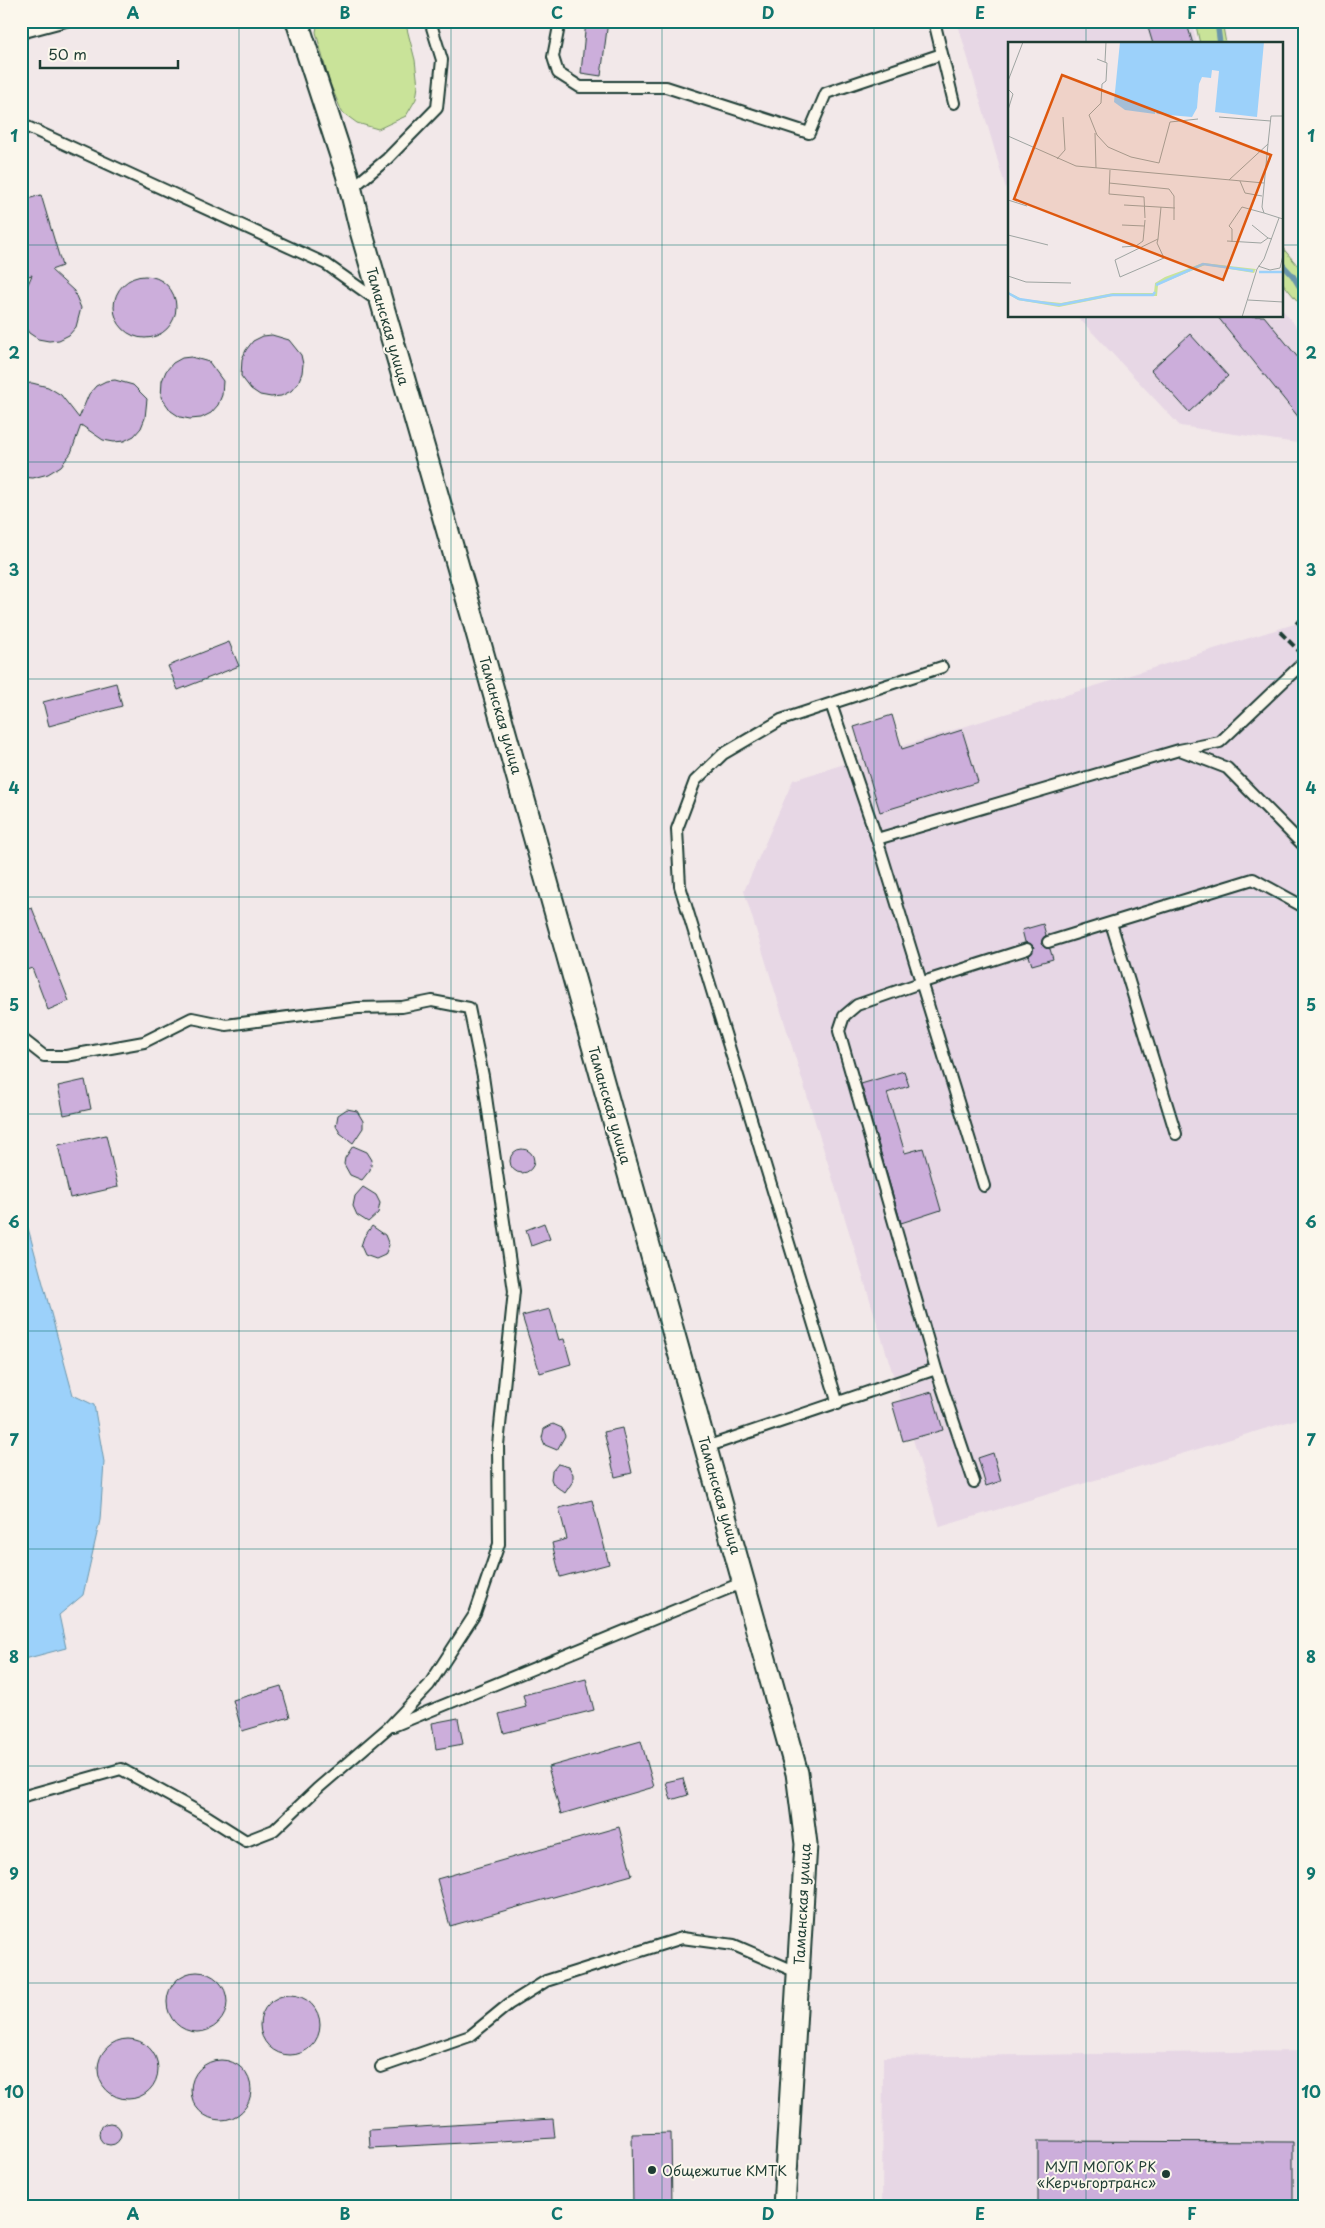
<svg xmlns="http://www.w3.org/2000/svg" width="1325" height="2228" font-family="'Playpen Sans',sans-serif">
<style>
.built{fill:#e7d7e5}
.green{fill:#c9e399;stroke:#749066}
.water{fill:#9cd1fa;stroke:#6a96ab}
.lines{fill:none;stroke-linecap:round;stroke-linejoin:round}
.stream{stroke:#6a96ab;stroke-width:5.5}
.building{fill:#ccaedb;stroke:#1f3d34}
.service-casing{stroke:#1f3d34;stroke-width:14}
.minor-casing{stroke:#1f3d34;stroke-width:25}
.service{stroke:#fbf7ec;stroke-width:10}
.minor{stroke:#fbf7ec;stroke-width:21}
.rail{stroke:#1f3d34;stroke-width:4;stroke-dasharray:8 4;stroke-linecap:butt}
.grid{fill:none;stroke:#0f766e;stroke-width:1;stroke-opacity:0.55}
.poi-dot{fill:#1f3d34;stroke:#fbf7ec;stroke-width:2}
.labels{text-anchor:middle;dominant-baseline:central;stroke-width:4;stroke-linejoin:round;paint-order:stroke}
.street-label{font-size:14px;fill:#1f3d34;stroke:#fbf7ec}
.poi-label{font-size:14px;fill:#1f3d34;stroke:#fbf7ec;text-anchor:end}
.inset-river{fill:none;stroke:#9cd1fa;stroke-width:2.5}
.inset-road{fill:none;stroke:#9ea4a1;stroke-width:1}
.view{fill:#de580e;fill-opacity:0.15;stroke:#de580e;stroke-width:2.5}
.inset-edge{fill:none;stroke:#1f3d34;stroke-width:2.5}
.neatline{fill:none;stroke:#0f766e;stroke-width:2}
.grid-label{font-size:16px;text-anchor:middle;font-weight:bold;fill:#0f766e}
</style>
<rect width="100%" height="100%" fill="#f2e8e9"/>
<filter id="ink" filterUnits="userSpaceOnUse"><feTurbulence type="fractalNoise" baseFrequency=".02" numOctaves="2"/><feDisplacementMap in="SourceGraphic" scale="10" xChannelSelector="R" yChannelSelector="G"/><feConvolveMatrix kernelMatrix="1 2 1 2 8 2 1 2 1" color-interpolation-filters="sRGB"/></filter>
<g filter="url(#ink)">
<path class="built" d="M957,21h234l6,23h-188v155z
M1281,308l23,28v108l-124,-18 -103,-110h204z
M1304,621v796l-364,110 -196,-636 49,-111z
M1304,2051v156h-422l1,-150z"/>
<path class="green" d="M318,21h87l10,39 3,26 -2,13 -10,17 -28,13 -21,-6 -15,-11 -13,-31 -13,-49z
M1195,21h27l4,23h-26z
M1281,246l23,27v36l-23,-28z"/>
<path class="water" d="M28,1228l45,167 21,10 10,57 -4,58 -17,75 -24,20 7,33 -45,12v-429z"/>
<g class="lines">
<path class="stream" d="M1217,21l3,23
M1281,263l12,13 11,18"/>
</g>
<path class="building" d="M586,21h22l-7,55 -20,-3z
M1146,21h40l7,23h-40z
M41,195l21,71 -11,4 23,21 7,17 -5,19 -7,8 -10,5 -10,1 -11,-2 -9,-6 -8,-12v-21l11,-25 -11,3v-77z
M114 307a31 31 0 1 1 62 0a31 31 0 1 1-62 0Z
M1217,316h47l40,49v59z
M1190,334l38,42 -39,36 -38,-42z
M272,335l17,5 12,15 2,9 -1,9 -4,10 -7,8 -10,5 -10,1 -11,-2 -9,-6 -10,-13 1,-17 4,-9 7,-9 10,-5z
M191,357l18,5 14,19 -1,14 -4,10 -7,8 -10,5 -11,1 -10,-2 -9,-6 -10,-14 1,-16 4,-10 7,-8 9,-5z
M115,380l18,5 14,14 -2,19 -4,10 -7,8 -10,5 -10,1 -11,-2 -22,-15 -10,28 -10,13 -13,8 -15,4 -12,-1v-93l11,-1 16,4 13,8 18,23 10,-24 7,-8 10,-5z
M229,642l10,24 -61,24 -10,-24z
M116,683l6,23 -73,20 -6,-24z
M892,715l10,34 60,-19 16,52 -98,30 -26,-85z
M32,908l37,93 -21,9 -16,-42 -11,4v-60z
M1043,924l3,11 -3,3 -2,6 3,3 6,2 3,10 -21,6 -3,-9 3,-3 2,-6 -3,-3 -6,-2 -3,-12z
M904,1071l5,15 -22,7 18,60 18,-5 18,62 -40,13 -40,-139z
M85,1080l6,29 -27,6 -6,-29z
M347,1109l10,2 6,10v7l-10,15 -13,-10 -4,-7 2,-11z
M106,1135l12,52 -48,11 -12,-53z
M353,1146l14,6 5,8 -2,10 -8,10 -12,-5 -6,-11 1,-6z
M510 1161a12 12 0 1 1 24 0a12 12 0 1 1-24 0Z
M363,1187l13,8 4,8 -2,10 -10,9 -11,-7 -4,-9 2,-10z
M544,1223l6,16 -19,7 -5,-16z
M372,1226l13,9 4,10 -4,10 -9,4 -11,-4 -4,-9 3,-9z
M550,1309l9,31 5,-1 7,25 -31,9 -18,-57z
M932,1392l11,38 -40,11 -11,-38z
M553,1424l9,4 3,8 -8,14 -12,-5 -3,-7 2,-9z
M622,1428l10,45 -17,4 -11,-45z
M993,1453l8,28 -15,5 -8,-28z
M558,1464l11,3 4,7v7l-8,12 -12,-9 -2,-5 1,-8z
M592,1500l17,64 -49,13 -8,-34 15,-4 -8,-31z
M586,1679l8,31 -90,23 -5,-19 27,-7 -3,-12z
M281,1686l9,31 -48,14 -9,-31z
M458,1718l5,26 -27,5 -4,-26z
M641,1741l13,46 -93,27 -13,-47z
M683,1778l5,17 -17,5 -5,-18z
M619,1827l13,48 -182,51 -13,-47z
M167 2002a30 30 0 1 1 60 0a30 30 0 1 1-60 0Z
M260 2025a30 30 0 1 1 60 0a30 30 0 1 1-60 0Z
M98 2069a30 30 0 1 1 60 0a30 30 0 1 1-60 0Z
M191 2090a30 30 0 1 1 60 0a30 30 0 1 1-60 0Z
M553,2119l2,19 -185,10 -1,-18z
M99 2134a11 11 0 1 1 22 0a11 11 0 1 1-22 0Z
M671,2133l1,74h-39l-1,-73z
M1038,2141l255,1v65h-255z"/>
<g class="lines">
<g class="service-casing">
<path id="service" d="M560,21l-7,36 5,16 22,14h86l143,46 17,-40 116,-39
M934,21l20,82
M21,33l45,-12
M21,124l305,140 52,37
M351,189l36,-30 50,-51 5,-48 -12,-39
M831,704l46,135 107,347
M1180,750l47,18 77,78
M877,839l302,-89 41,-8 84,-80
M1111,923l65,211
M1048,942l205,-63 51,28
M21,1038l23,18h22l78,-14 48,-24 34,7 132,-17 44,-1 30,-6 37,7 14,68 31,215 -16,154 1,99 -24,70 -46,71 -40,42 -72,62 -43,41 -28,11 -38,-24 -87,-48 -100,28
M936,1369l38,113
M838,1404l-158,-518 -3,-57 18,-48 28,-27 58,-34 161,-53
M706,1447l230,-78 -97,-338 5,-15 13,-11 63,-22 107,-34
M393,1726l351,-144
M381,2067l89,-31 39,-32 37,-23 136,-43 52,7 65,28"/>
</g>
<g class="minor-casing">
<path id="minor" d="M297,21l50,153 14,57 113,391 323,1151 9,71 -22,363"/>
</g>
<use href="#service" class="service"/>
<use href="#minor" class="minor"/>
<path class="rail" d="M1296,621l8,7
M1280,632l24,24"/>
</g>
</g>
<path class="grid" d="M239,21v2186M451,21v2186M662,21v2186M874,21v2186M1086,21v23M21,245h988M1281,245h23M1086,316v1891M21,462h1283M21,679h1283M21,897h1283M21,1114h1283M21,1331h1283M21,1549h1283M21,1766h1283M21,1983h1283"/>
<g class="poi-dot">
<circle cx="652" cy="2170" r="5"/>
<circle cx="1166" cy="2174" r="5"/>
</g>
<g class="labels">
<g class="street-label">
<text transform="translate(388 326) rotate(74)">Таманская улица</text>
<text transform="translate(501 715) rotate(74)">Таманская улица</text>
<text transform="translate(610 1105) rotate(74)">Таманская улица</text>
<text transform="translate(720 1495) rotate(74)">Таманская улица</text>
<text transform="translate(802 1904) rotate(-87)">Таманская улица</text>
</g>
<g class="poi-label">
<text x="1156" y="2166">МУП МОГОК РК<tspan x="1156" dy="16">«Керчьгортранс»</tspan></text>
<text x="662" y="2170" text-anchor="start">Общежитие КМТК</text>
</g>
</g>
<g transform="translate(1008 42)">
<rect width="275" height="275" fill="#f2e8e9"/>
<path d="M195,221l53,6 -2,4 -49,-8 -47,20 -1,11h-44l-54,11 -41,-7 -10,-6v-2l14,7 39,4 52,-10h41l1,-10 10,-6z" fill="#c9e399"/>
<path d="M112,0h144l-7,75 -42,-5 4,-41 -7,-1 -1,8 -9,-1 -3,7 -2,24 -5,9 -35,-3 -2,-4v4l-30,-4 -11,-8z" fill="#9cd1fa"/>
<path class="inset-river" d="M251,230h24M148,243l47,-21 50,7M0,251l11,6 40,6 52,-10h42l2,-3"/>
<path class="inset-road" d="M89,17l10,4 -1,18 -4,3 -1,19 -12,12 8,20 11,12 23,10 28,6 11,-41 28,-3M97,20l1,-20M0,39l15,-39M0,47l5,5 -5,16M211,75l52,4M87,91l1,35M0,94l68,30 188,17M260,102l3,-28h12M49,117l8,-9 -2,-33M102,128l-1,24 35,3 1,21M221,138l39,-36 -6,63 2,6 19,6M232,139l5,12 17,3M101,141l60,6 5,7v24M0,158l19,6M116,163l51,3M114,183l22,1M244,183l16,13M0,193l40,10M150,197l-43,21 5,17 44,-19 -7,-15 1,-4 3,-32M219,199l34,2 7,-5 4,1M224,200v-13l-3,-3 13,-19 22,6M114,205l14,-1 7,-5 2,-21M250,224l12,4 10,-2 3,-13M0,234l18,6 45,1M240,258l35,2M234,275l15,-48 7,-10 15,-41"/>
<path class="view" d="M54,33l209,80 -48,125 -209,-81z"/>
<rect width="275" height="275" class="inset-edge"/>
</g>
<rect width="1325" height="2228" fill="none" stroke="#fbf7ec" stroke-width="55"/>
<path d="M40 60v8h138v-8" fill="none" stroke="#1f3d34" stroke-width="2.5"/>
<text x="48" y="60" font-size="15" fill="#1f3d34" stroke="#fbf7ec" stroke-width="4" paint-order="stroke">50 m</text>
<rect x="28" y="28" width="1270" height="2172" class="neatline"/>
<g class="grid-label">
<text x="133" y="19">A</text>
<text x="345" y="19">B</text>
<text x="557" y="19">C</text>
<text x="768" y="19">D</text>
<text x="980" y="19">E</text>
<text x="1192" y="19">F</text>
<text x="14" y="142">1</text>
<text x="1311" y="142">1</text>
<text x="14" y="359">2</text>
<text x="1311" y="359">2</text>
<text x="14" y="576">3</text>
<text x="1311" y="576">3</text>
<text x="14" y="794">4</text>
<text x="1311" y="794">4</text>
<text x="14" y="1011">5</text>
<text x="1311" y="1011">5</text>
<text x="14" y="1228">6</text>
<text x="1311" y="1228">6</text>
<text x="14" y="1446">7</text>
<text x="1311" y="1446">7</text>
<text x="14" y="1663">8</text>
<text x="1311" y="1663">8</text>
<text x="14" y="1880">9</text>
<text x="1311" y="1880">9</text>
<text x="14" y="2098">10</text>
<text x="1311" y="2098">10</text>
<text x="133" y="2220">A</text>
<text x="345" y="2220">B</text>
<text x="557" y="2220">C</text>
<text x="768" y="2220">D</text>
<text x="980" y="2220">E</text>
<text x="1192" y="2220">F</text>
</g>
</svg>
